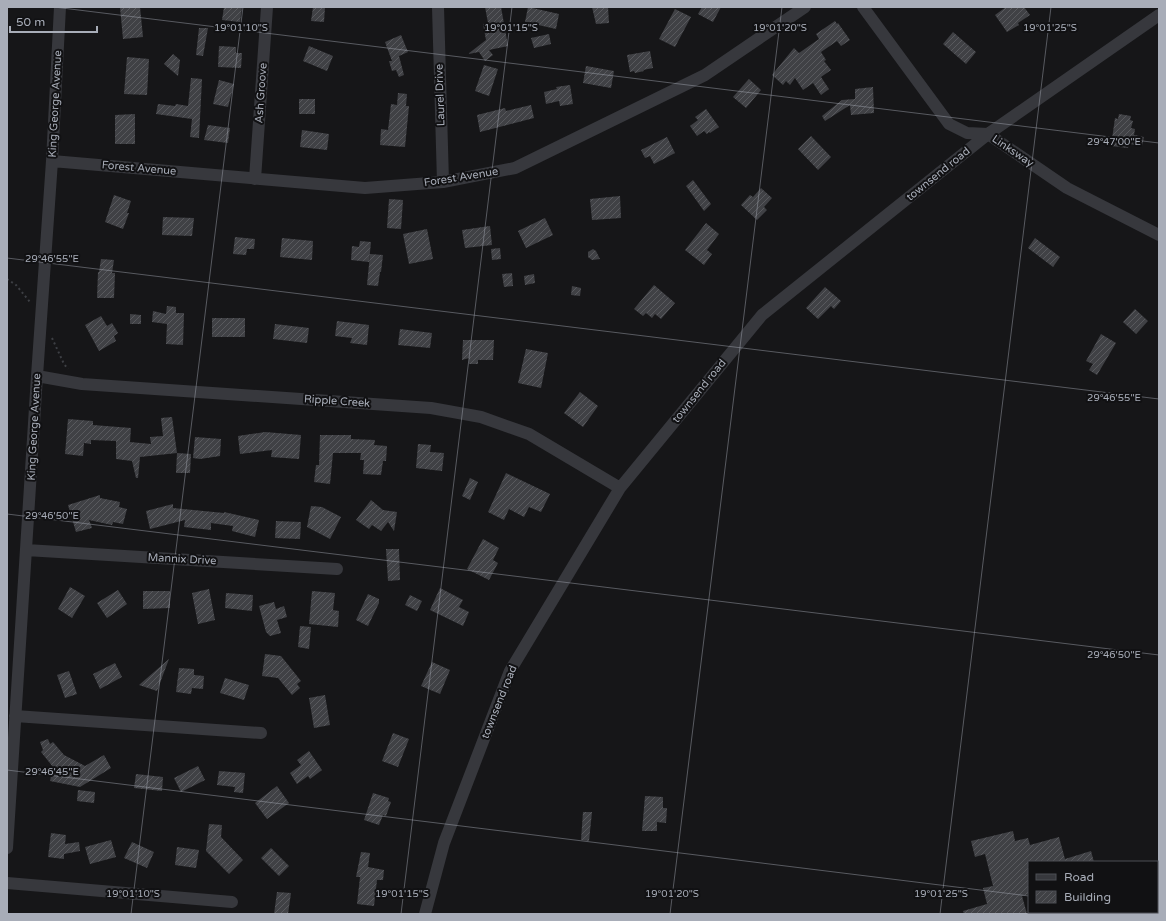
<svg xmlns="http://www.w3.org/2000/svg" width="1166" height="921" font-family="'Varela Round',sans-serif">
<style>
.building{fill:url(#building-hatch)}
.lines{fill:none;stroke-linecap:round;stroke-linejoin:round}
.path{stroke:#3d3f44;stroke-width:2;stroke-dasharray:2 3;stroke-linecap:butt}
.minor{stroke:#37383d;stroke-width:12}
.ticks{fill:none;stroke:#a8adb8;stroke-width:1;stroke-opacity:0.45}
.labels{text-anchor:middle;dominant-baseline:central;stroke-width:4;stroke-linejoin:round;paint-order:stroke}
.street-label{font-size:11px;fill:#a8adb8;stroke:#111113}
.ticks-label{font-size:10px;text-anchor:middle;fill:#a8adb8;stroke:#111113;stroke-width:4;stroke-linejoin:round;paint-order:stroke}
</style>
<defs>
<pattern id="building-hatch" width="6" height="6" patternUnits="userSpaceOnUse"><rect width="6" height="6" fill="#404145"/><path d="M-1 1l2-2M0 6l6-6M5 7l2-2" fill="none" stroke="#595a5e"/></pattern>
</defs>
<rect width="100%" height="100%" fill="#161618"/>
<path class="building" d="M120,7h20l3,30 -20,2z
M224,7h18l-2,15 -18,-2z
M313,7h12l-1,15 -13,-1z
M485,7h16l7,39 -19,4 4,5 -8,6 -6,-9 -11,2 18,-14 -3,-16 5,-1z
M528,7l31,7 -3,15 -31,-7z
M592,7h16l1,16 -13,1z
M702,7h19l-8,15 -15,-8z
M1006,7h18l6,8 -12,8 1,2 -12,7 -12,-17z
M675,9l16,8 -16,30 -16,-8z
M835,21l2,3 1,-1 12,17 -9,6 -4,-5 -16,11 5,8 -2,1 7,9 -10,7 8,12 -8,6 -8,-12 -10,7 -8,-12 -5,7 -4,-4 -3,4 -11,-10 22,-27 5,5 20,-14 -3,-5z
M199,28h9l-5,28 -7,-1z
M953,32l23,20 -10,12 -23,-20z
M549,34l2,10 -17,4 -3,-10z
M401,35l7,17 -9,4 5,19 -5,2 -3,-7 -4,1 -3,-10h3l-7,-19z
M219,46l17,1v6h6l-1,15 -23,-1z
M309,46l24,10 -6,15 -24,-10z
M650,51l3,17 -10,2 1,1 -9,2 -1,-2 -4,1 -3,-17z
M173,54l7,6 -2,16 -14,-12z
M127,57l22,2 -2,36 -23,-1z
M484,65l14,4 -9,27 -14,-5z
M586,66l28,5 -3,17 -28,-5z
M191,78l11,1 -3,59 -9,-1 2,-18 -36,-5 2,-10 17,2 1,-2 12,2z
M749,79l12,11 -15,18 -13,-11z
M219,80l15,4 -6,23 -15,-3z
M570,85l3,19 -13,2 -1,-5 -13,3 -2,-12 13,-3 -1,-2z
M873,87l1,26 -23,2 -1,-10 -25,16 -3,-5 20,-16 13,-1v-10z
M398,93l9,1 -1,12h3l-4,41 -25,-2 1,-16 7,1 3,-26 6,1z
M299,99h16v15h-16z
M531,105l3,13 -54,14 -3,-17 28,-7 1,3z
M706,109l13,18 -9,6 -1,-1 -2,2 -3,-3 -7,5 -7,-10 8,-6 -3,-3z
M135,114v30h-20v-29z
M1119,114l12,2 -1,4 3,1 -2,7 4,1 -1,6 10,2 -2,9 -13,-2 -1,4 -17,-2 4,-28 3,1z
M208,125l22,3 -2,15 -24,-3z
M302,130l27,4 -2,16 -27,-3z
M811,136l20,21 -13,13 -20,-21z
M667,137l8,16 -21,11 -4,-8 -5,2 -4,-8z
M693,180l18,24 -7,7 -18,-25z
M761,188l11,10 -8,9 3,3 -10,10 -16,-15 9,-10 3,2z
M114,195l17,6 -4,12h2l-6,16 -18,-7z
M620,196l1,22 -29,2 -2,-21z
M389,199l14,1 -2,29 -14,-1z
M163,217l31,1 -2,18 -30,-1z
M545,218l8,17 -27,13 -8,-17z
M706,223l13,11 -12,16 5,4 -8,11 -19,-15z
M490,226l2,19 -27,3 -3,-18z
M427,229l6,30 -24,5 -6,-30z
M235,237l20,2 -1,10h-7l-1,6 -13,-1z
M282,238l31,3 -1,19 -32,-3z
M1035,238l25,19 -7,10 -25,-19z
M360,241l11,1 -2,20 -18,-2 1,-14 7,1z
M500,248l1,11 -9,1 -1,-11z
M593,249l3,2 4,8 -8,1 -4,-3v-5z
M370,254l13,1 -2,17h-1l-2,14 -11,-1z
M101,259l13,1 -2,13h3l-1,25h-17l1,-26h1z
M512,273l1,13 -9,1 -2,-13z
M534,274l1,9 -10,2 -1,-9z
M654,285l21,18 -14,16 -6,-5 -3,4 -6,-5 -3,3 -9,-7z
M572,286l9,2 -1,8 -9,-1z
M825,287l16,14 -7,8 -3,-3 -13,13 -12,-11z
M167,306l9,1v6h8l-1,32 -17,-1 1,-20 -15,-2 1,-11 13,3z
M1135,309l13,12 -12,13 -13,-12z
M130,314l11,1v9h-11z
M101,316l6,10 5,-3 6,10 -4,3 2,5 -17,10 -14,-26z
M212,318h33v19h-33z
M337,321l32,4 -2,20 -17,-2 2,-5 -17,-2z
M275,324l34,4 -2,15 -34,-4z
M400,329l32,4 -2,15 -32,-3z
M1101,334l15,9 -19,32 -8,-5 4,-6 -7,-3z
M463,340h31l-1,20h-15v4h-9v-6l-7,2z
M526,349l22,4 -7,35 -23,-5z
M580,392l18,14 -15,21 -19,-14z
M172,417l5,36 -37,4 -2,21h-2l-4,-17 -16,-2v-18l-25,-1v4l-7,-1 -1,13 -18,-2 3,-35 25,2v4l38,3 -1,14 21,2 -1,-7 13,-1 -2,-18z
M265,432l36,3 -2,24 -28,-2 1,-7 -32,4 -2,-18z
M320,435h31v4l24,1 -1,5 13,1 -1,15h-3l-2,14 -18,-1 1,-14h-4l1,-7h-28l-3,31 -16,-2 2,-17h3z
M195,437l26,2 -1,17 -20,3 -7,-1z
M418,444l13,1 -1,7 14,1 -2,18 -26,-3z
M177,453l14,1 -1,19h-14z
M506,473l44,21 -9,18 -12,-5 -5,10 -15,-8 -5,11 -16,-8z
M470,478l8,4 -8,18 -8,-4z
M100,495v3l20,4 -1,5 8,2 -4,15 -10,-2 -1,3 -23,-5 3,8 -16,4 -8,-27z
M371,500l12,10 14,2 -3,19 -6,-9 -7,9 -9,-6 -3,4 -13,-9z
M173,504v4l51,5v-1l35,8 -4,17 -23,-6 1,-5 -22,-3v7l-27,-3 1,-7 -35,9 -4,-18z
M311,506l11,1 19,10 -11,22 -23,-12z
M276,521l25,1 -1,17 -25,-1z
M483,539l16,9 -6,12 5,3 -9,17 -22,-11z
M386,549h13l1,31 -12,1z
M70,587l15,9 -13,22 -14,-9z
M440,588l23,12 -4,7 10,5 -6,14 -33,-16z
M209,589l6,31 -17,4 -6,-31z
M118,590l9,14 -20,14 -10,-15z
M143,591h27v17l-27,1z
M312,591l23,2 -2,17 6,1 -1,16 -29,-3z
M226,593l27,2 -1,16 -27,-3z
M368,594l11,5v4l-11,23 -12,-6z
M410,595l12,6 -5,10 -12,-6z
M274,602l2,7 8,-3 3,11 -10,3 4,13 -11,3 -4,-4 -7,-26z
M300,626l11,1 -2,22 -11,-2z
M265,654l16,2 20,25 -4,3 3,4 -8,7 -14,-17 -16,-2z
M169,659l-12,32 -18,-6z
M432,662l18,8 -10,24 -19,-8z
M115,663l7,14 -22,12 -7,-15z
M179,668l15,1v6l10,1 -1,13 -11,-1 -1,6 -15,-2z
M69,671l8,23 -12,4 -8,-23z
M225,678l24,7 -5,15 -24,-7z
M325,695l5,30 -16,3 -5,-30z
M393,733l16,6 -11,28 -16,-6z
M48,739l2,5 3,-2 11,13 21,11 19,-11 7,13 -31,19 -30,-6 3,-14 -12,-15 2,-2 -3,-8z
M309,751l13,19 -12,9 -2,-3 -11,8 -7,-11 11,-8 -4,-5z
M198,766l7,14 -24,12 -7,-14z
M219,771l26,2 -2,20 -9,-1 1,-5 -18,-2z
M136,774l27,3 -1,14 -28,-3z
M277,786l12,17 -22,16 -12,-16z
M78,790l17,2 -1,11 -17,-2z
M373,793l16,5 -1,3 3,1 -5,14 -3,-1 -4,10 -15,-5z
M645,796l18,1v11h4l-1,15 -9,-1v9h-15z
M583,812h9l-3,29 -8,-1z
M209,824l13,1 -1,12 22,23 -14,14 -23,-23z
M1013,831l2,10 13,-3 2,7 29,-8 6,22 26,-8 3,11h-65v32l-7,2 5,18h-63l-1,-3 24,-7 -4,-16 10,-2 -8,-32 -10,3 -4,-16z
M51,833l15,2 -1,9 14,-2 1,9 -16,3v5l-16,-2z
M111,840l5,17 -26,7 -5,-17z
M132,842l22,10 -7,16 -23,-10z
M177,847l22,3 -3,18 -21,-3z
M271,848l18,18 -10,10 -18,-18z
M361,852l9,1 -2,14 16,3 -1,10h-6l-3,26 -17,-2 3,-27h-4z
M277,892l14,1 -3,21h-14z"/>
<g class="lines">
<path class="path" d="M7,279l9,6 14,17
M52,338l12,26 4,5"/>
<path class="minor" d="M438,7l5,175
M863,7l86,117 18,9 21,1 79,54 92,47
M52,161l313,27 78,-6 72,-14 190,-93 100,-68
M255,179l12,-172
M37,376l45,8 349,24 50,9 48,17 91,54
M26,550l311,19
M15,716l246,17
M7,848l30,-472 15,-215 8,-154
M7,883l225,19
M425,914l19,-71 66,-172 110,-183 142,-173 226,-181 171,-119"/>
</g>
<path class="ticks" d="M54,7l1105,136M7,258l1152,141M7,514l1152,141M7,770l1022,126M1157,912h2M131,914l112,-907M401,914l111,-907M670,914l112,-907M940,914l111,-907"/>
<g class="labels">
<g class="street-label">
<text transform="translate(261 93) rotate(-86)">Ash Groove</text>
<text transform="translate(440 95) rotate(-92)">Laurel Drive</text>
<text transform="translate(55 104) rotate(-87)">King George Avenue</text>
<text transform="translate(1013 151) rotate(34)">Linksway</text>
<text transform="translate(139 168) rotate(5)">Forest Avenue</text>
<text transform="translate(938 174) rotate(-39)">townsend road</text>
<text transform="translate(461 177) rotate(-9)">Forest Avenue</text>
<text transform="translate(699 391) rotate(-51)">townsend road</text>
<text transform="translate(337 401) rotate(4)">Ripple Creek</text>
<text transform="translate(34 427) rotate(-87)">King George Avenue</text>
<text transform="translate(182 559) rotate(3)">Mannix Drive</text>
<text transform="translate(499 702) rotate(-68)">townsend road</text>
</g>
</g>
<g class="ticks-label">
<text x="241" y="31">19°01'10"S</text>
<text x="511" y="31">19°01'15"S</text>
<text x="780" y="31">19°01'20"S</text>
<text x="1050" y="31">19°01'25"S</text>
<text x="1114" y="145">29°47'00"E</text>
<text x="52" y="262">29°46'55"E</text>
<text x="1114" y="401">29°46'55"E</text>
<text x="52" y="519">29°46'50"E</text>
<text x="1114" y="658">29°46'50"E</text>
<text x="52" y="775">29°46'45"E</text>
<text x="133" y="897">19°01'10"S</text>
<text x="402" y="897">19°01'15"S</text>
<text x="672" y="897">19°01'20"S</text>
<text x="941" y="897">19°01'25"S</text>
</g>
<rect width="1166" height="921" fill="none" stroke="#a8adb8" stroke-width="16"/>
<rect x="1028" y="861" width="130" height="52" fill="#111113" stroke="#4d4f55"/>
<rect x="1036" y="874" width="20" height="6" fill="#37383d" stroke="#4d4f55"/>
<text x="1064" y="881" font-size="12" fill="#a8adb8">Road</text>
<rect x="1036" y="891" width="20" height="12" fill="url(#building-hatch)" stroke="#4d4f55"/>
<text x="1064" y="901" font-size="12" fill="#a8adb8">Building</text>
<path d="M10 26v6h87v-6" fill="none" stroke="#a8adb8" stroke-width="2"/>
<text x="16" y="26" font-size="12" fill="#a8adb8" stroke="#111113" stroke-width="3" paint-order="stroke">50 m</text>
</svg>
